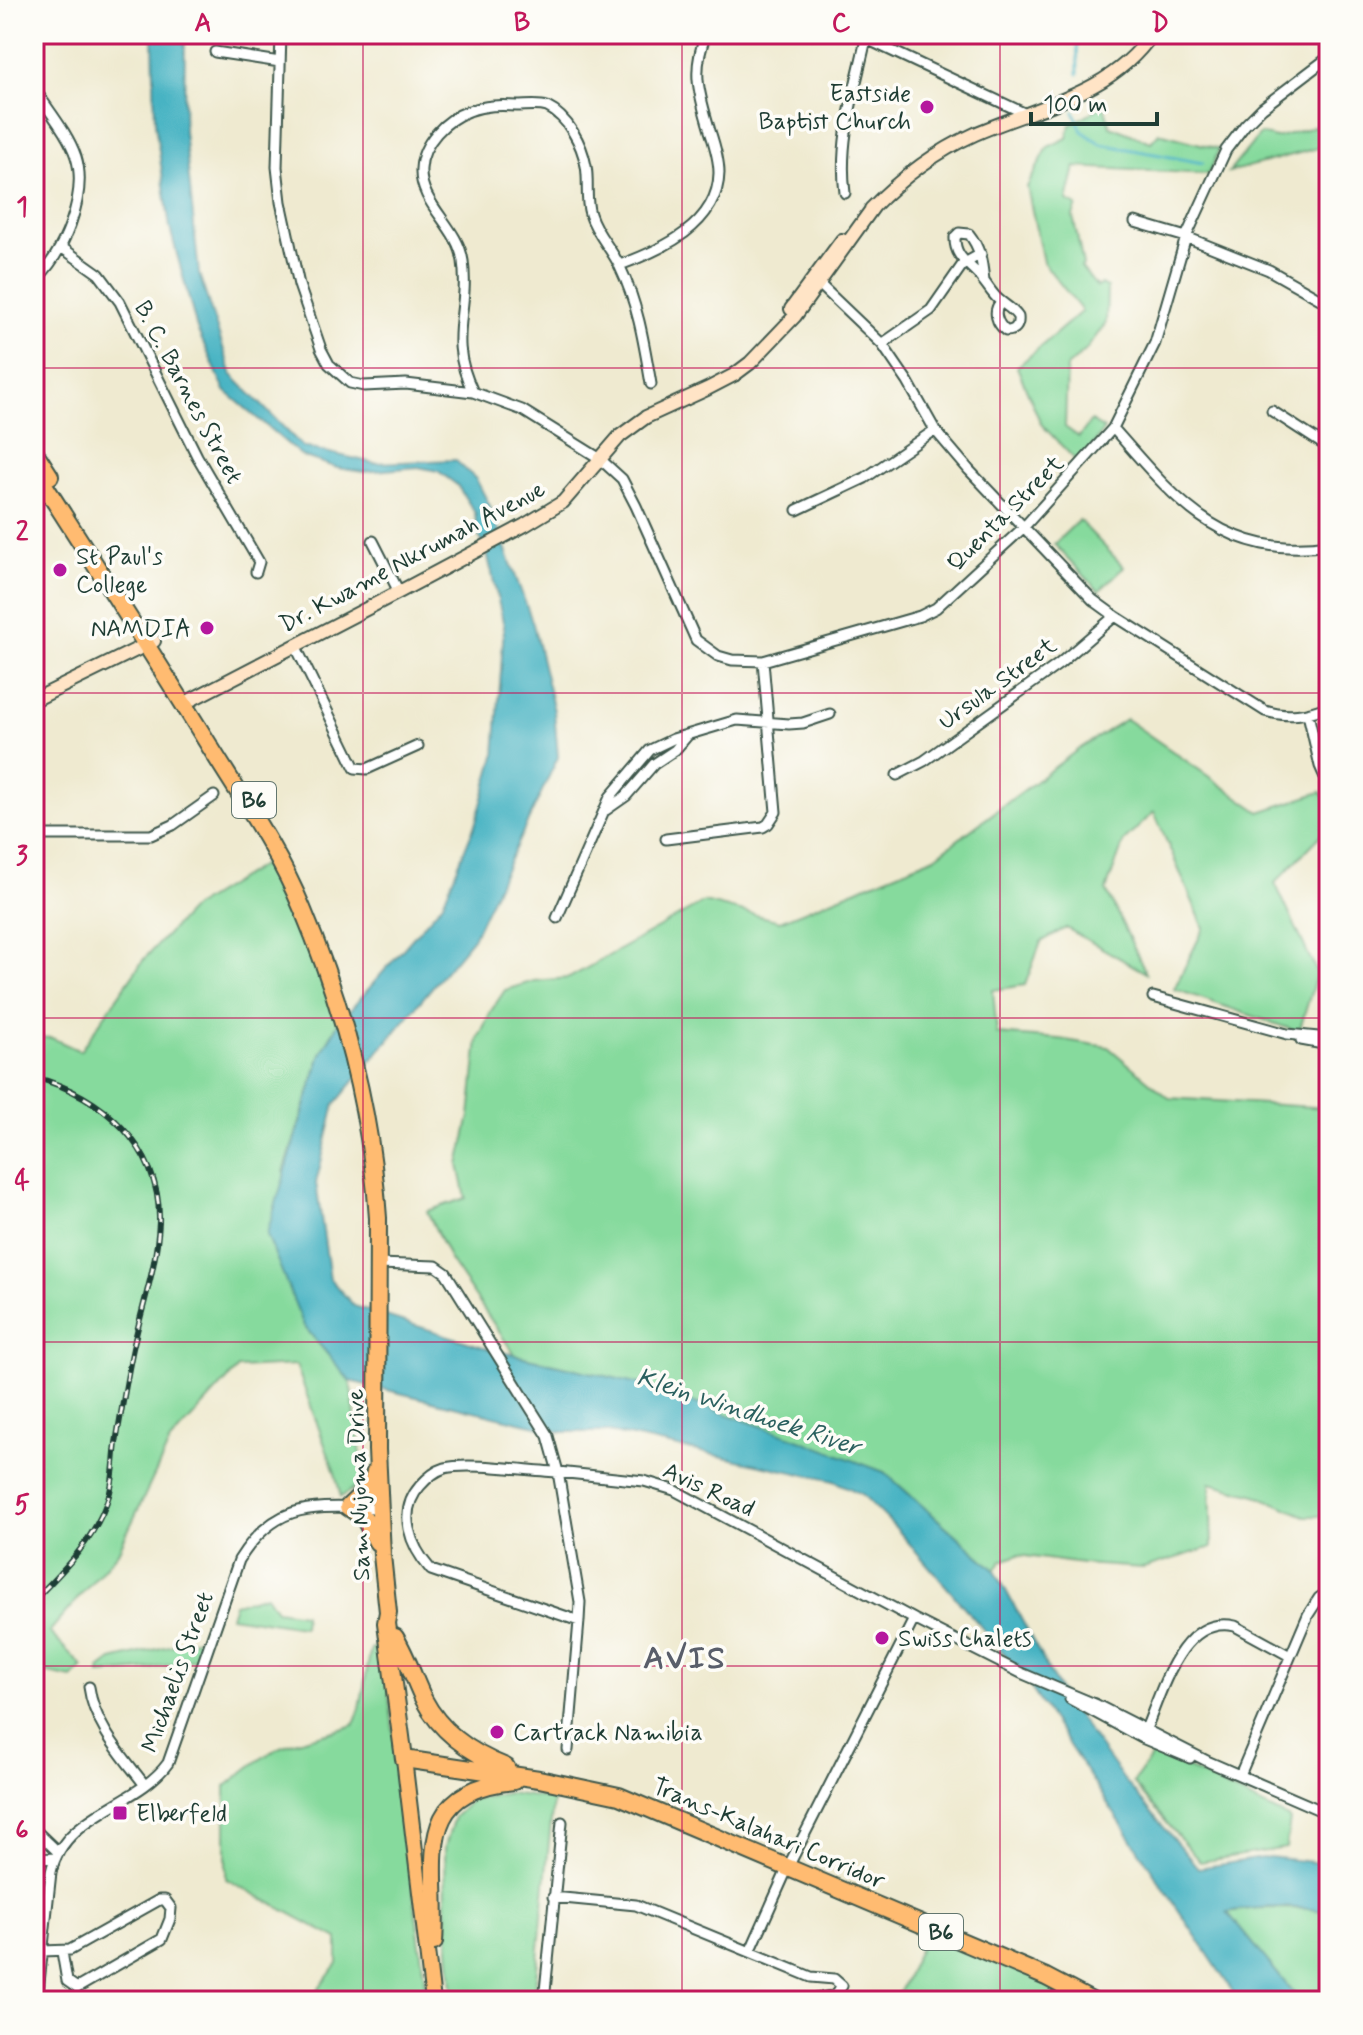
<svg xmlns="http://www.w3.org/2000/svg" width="1363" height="2035" viewBox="0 0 1363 2035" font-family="Mynerve,sans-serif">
<rect width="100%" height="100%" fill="#fdfcf7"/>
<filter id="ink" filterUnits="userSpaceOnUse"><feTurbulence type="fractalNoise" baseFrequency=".0125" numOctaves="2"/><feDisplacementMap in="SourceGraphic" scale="16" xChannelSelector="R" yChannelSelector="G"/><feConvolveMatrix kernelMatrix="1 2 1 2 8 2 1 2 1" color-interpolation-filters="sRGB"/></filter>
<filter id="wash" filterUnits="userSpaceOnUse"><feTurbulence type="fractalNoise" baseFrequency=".006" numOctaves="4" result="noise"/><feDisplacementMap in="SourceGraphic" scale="32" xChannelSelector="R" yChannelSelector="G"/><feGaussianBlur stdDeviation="1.8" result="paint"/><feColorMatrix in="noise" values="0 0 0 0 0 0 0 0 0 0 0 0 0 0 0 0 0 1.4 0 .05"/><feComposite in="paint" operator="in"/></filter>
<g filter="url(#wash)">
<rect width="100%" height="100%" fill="#efead0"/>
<path fill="#86da9d" stroke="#528c68" stroke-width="2" d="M1104 105 1110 126 1151 142 1159 133 1219 149 1209 174 1075 167 1067 201 1077 206 1073 216 1083 265 1081 267 1097 287 1101 284 1107 288 1106 323 1085 351 1067 367 1065 427 1079 437 1091 421 1104 429 1080 465 1041 424 1017 367 1082 311 1043 262 1027 187 1048 147 1067 138 1070 125Z
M1329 122V145L1229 172 1260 134 1276 138Z
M1079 520 1124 567 1099 591 1054 544Z
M1126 719 1260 812 1321 792 1329 803V827L1275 883 1317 973 1299 1032 1174 989 1204 928 1154 812 1124 841 1106 890 1146 973 1066 928 1041 942 1025 985 993 990 997 1034 1059 1039 1108 1047 1169 1098 1329 1108V1516H1305L1256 1495 1210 1483 1212 1547 1143 1568 1082 1564 1018 1555 1002 1561 995 1570 884 1472 640 1384 515 1355 450 1260 427 1211 466 1198 459 1165 470 1116 478 1039 491 1011 505 990 534 981 569 978 704 902 780 921 935 857 1076 751Z
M267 862 291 907 338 1024 321 1054 284 1172 304 1326 350 1381 364 1476 353 1489 341 1497 335 1473 296 1365 238 1368 170 1442 118 1552 49 1632 83 1667 72 1678 34 1670V1037L52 1038 80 1051 144 959 192 908Z
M266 1595 276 1610 304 1614 303 1627 230 1616 234 1604Z
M203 1638 197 1658 146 1670 100 1674V1669L112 1660Z
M371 1648 383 1649 427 2001H309L338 1963V1939L226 1879V1786C248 1768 270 1749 297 1741 316 1735 335 1732 354 1725L360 1708Z
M1155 1752 1290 1819 1286 1848 1200 1862 1133 1783Z
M508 1793 553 1799 534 2001H453L446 1908 445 1847 454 1817 472 1800Z
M1259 1908 1312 1909 1329 1912V2001H1300L1227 1912Z
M929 1927 1092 2001H896Z"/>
<path fill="#46b3c3" stroke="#32787c" stroke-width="2" d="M153 34H185L184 131 199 274 232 375 303 447 374 463 455 460 476 479 490 506 533 624 554 711 558 757 473 938 335 1104 316 1183 330 1279 354 1306 493 1350 640 1384 795 1438 884 1472 995 1570 1059 1690 1124 1780 1198 1868 1269 1857 1329 1864V1912C1296 1906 1260 1906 1227 1912L1300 2001H1239L1021 1673 896 1528 862 1494 834 1481 609 1432H561L350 1381 304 1326 267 1235 268 1230 321 1054 338 1024 443 903 476 822 495 756 504 626 486 548 477 533 475 513 457 485 438 471 418 467 363 472 337 468 302 456 225 391 197 329 170 228 155 123Z"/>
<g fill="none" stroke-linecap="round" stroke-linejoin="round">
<path stroke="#46b3c3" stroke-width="3" d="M1077 34 1078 74
M1074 112 1082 131 1101 144 1203 163"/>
</g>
</g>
<g filter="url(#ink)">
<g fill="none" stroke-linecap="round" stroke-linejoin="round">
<defs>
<path id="street" d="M281 34 277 167 281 202 299 285 321 349 329 364 350 383 364 386 406 384 473 392 522 410 599 458 622 479 636 506 696 640 718 656 732 660 763 661 920 616 936 608 1023 528 1113 428 1155 343 1186 237 1226 150 1245 125 1262 108 1329 57
M856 34 1026 114
M215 52 280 62
M34 88C48 110 68 133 76 157 88 195 63 257 34 281
M845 193C838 141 855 90 866 39
M1135 222 1186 237 1269 270 1329 304
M61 247 99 274 120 302 197 456 259 562 256 572
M620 265C661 250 718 225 719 173 719 161 714 143 710 131 699 93 691 72 706 34
M815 280 882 344 908 382 935 430 969 470 1093 600 1115 616 1265 711C1288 718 1307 715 1329 706
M984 281C982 263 981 249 969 234L959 233 955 237C954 259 971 264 982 279 988 286 992 294 999 300 1006 306 1013 309 1018 317 1019 326 1015 331 1006 331 997 324 992 311 1001 302
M882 344 931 310 963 264 981 254
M473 392C446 337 470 312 463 261 458 226 419 204 421 169 422 143 446 119 469 111 485 105 500 105 517 106 526 106 539 104 547 107 568 117 582 144 586 166 589 182 585 199 590 214 596 234 612 249 620 267 638 304 644 343 651 384
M1272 411 1329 448
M1113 428C1176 500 1222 560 1329 545
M797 510 865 478 935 430
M373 541 399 592
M295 645 355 768 367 769 418 746
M1308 714 1320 766 1329 786
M897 775 924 761 1059 664 1115 616
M606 810 626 796 654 764 675 750 687 736
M34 835H151L173 825 214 796
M666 839 763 827 768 824 776 812 763 661
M557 918 610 797 650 750 673 739 737 720 789 724 803 723 830 714
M1153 997 1287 1034 1329 1038
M1301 1040 1329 1045
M378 1264 436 1266 446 1273 548 1436 558 1472 644 1481 674 1490 914 1619 1021 1673 1097 1705 1209 1762 1329 1814
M89 1687C94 1725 122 1755 144 1784
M1070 1699 1142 1738 1190 1758
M1142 1738C1160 1700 1179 1613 1235 1626L1290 1656
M568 1750 579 1621 580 1602 558 1472C531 1471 468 1462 445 1468 435 1471 427 1478 420 1486 397 1512 410 1546 431 1570L579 1621
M1240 1775 1308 1615 1319 1598 1329 1591
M34 1829 57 1851
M34 1859 54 1858
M553 1897 636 1905 811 1977 834 1979 842 1986 835 1995 805 2001
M42 1951 70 1950 159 1900H165L171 1908 170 1919 162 1939 77 1988 67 1981 62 1952
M750 1952 788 1867 914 1619
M37 2001 51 1872C64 1813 137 1806 168 1763L239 1560C277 1499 315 1507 379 1508
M544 2001 562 1822"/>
<path id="secondary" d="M871 209C901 178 935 152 975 134 1039 106 1110 95 1152 34
M791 309 842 240
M34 700 154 641
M183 704 399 592 525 525 563 502 620 436 646 417 707 389 734 375 750 363 795 316 874 206"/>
<path id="primary" d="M404 1759 433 2001"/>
<path id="highway" d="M34 451 50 476
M34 469C94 563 154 656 212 750 244 802 279 852 302 908 344 1008 371 1110 378 1218L377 1450 382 1555 388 1612 386 1623 404 1759 539 1779 619 1796 1046 1977 1092 2001
M375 1472 371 1485 348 1507 364 1518 377 1542
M395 1637C407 1657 414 1679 424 1700 441 1733 473 1754 506 1767
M434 1942C440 1865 408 1791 514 1781"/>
</defs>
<use href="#street" stroke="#3e574b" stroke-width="13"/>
<use href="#secondary" stroke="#3e574b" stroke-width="16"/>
<use href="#primary" stroke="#3e574b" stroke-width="18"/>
<use href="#highway" stroke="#3e574b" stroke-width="20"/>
<use href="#street" stroke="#fff" stroke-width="9"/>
<use href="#secondary" stroke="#ffe4c6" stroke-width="12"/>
<use href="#primary" stroke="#ffbb71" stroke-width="14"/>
<use href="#highway" stroke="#ffbb71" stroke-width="16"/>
<defs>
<path id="rail" d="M34 1077C101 1095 161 1146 159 1222 157 1267 141 1309 132 1353 126 1383 121 1413 116 1443 114 1459 114 1476 110 1492 98 1536 65 1569 34 1600"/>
</defs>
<use href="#rail" stroke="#1f3d34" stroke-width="6"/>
<use href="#rail" stroke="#fdfcf7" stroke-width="3" stroke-dasharray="9" stroke-linecap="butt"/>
</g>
</g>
<path fill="none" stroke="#c2185b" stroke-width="2" stroke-opacity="0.55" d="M363 34V2001M682 34V2001M1000 34V2001M34 368H1329M34 693H1329M34 1018H1329M34 1342H1329M34 1666H1329"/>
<g fill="#b5179e" stroke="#fdfcf7" stroke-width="3">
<circle cx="927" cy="107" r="8"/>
<circle cx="60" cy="570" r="8"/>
<circle cx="207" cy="628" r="8"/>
<circle cx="882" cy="1638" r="8"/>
<circle cx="497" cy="1732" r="8"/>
<rect x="112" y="1805" width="16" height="16" rx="4"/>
</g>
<g text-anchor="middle" stroke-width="7" stroke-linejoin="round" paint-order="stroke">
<g fill="#fdfcf7" stroke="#62766e" stroke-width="2">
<rect x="232" y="782" width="44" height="36" rx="6"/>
<rect x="919" y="1914" width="44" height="36" rx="6"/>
</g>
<g font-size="22" font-weight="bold" fill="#1f3d34">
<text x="254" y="808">B6</text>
<text x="941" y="1940">B6</text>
</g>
<g font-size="24" fill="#1f3d34" stroke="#fdfcf7" text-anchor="start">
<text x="911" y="101" text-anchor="end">Eastside<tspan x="911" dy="28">Baptist Church</tspan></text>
<text x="76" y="564">St Paul's<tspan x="76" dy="28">College</tspan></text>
<text x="191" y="636" text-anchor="end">NAMDIA</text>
<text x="898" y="1646">Swiss Chalets</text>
<text x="513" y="1740">Cartrack Namibia</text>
<text x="136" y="1821">Elberfeld</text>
</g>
<g font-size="24" fill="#1f3d34" stroke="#fdfcf7">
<text transform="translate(189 392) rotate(62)" y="8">B. C. Barnes Street</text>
<text transform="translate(1005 513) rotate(-45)" y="8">Quenta Street</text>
<text transform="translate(412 556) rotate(-28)" y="8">Dr. Kwame Nkrumah Avenue</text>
<text transform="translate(997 683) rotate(-36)" y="8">Ursula Street</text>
<text transform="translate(358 1485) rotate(-92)" y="8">Sam Nujoma Drive</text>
<text transform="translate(709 1489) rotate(25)" y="8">Avis Road</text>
<text transform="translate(177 1672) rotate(-70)" y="8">Michaelis Street</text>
<text transform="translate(769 1833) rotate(23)" y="8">Trans-Kalahari Corridor</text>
</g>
<g font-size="26" font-style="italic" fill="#2b605f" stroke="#fdfcf7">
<text transform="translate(749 1411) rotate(18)" y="9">Klein Windhoek River</text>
</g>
<g font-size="32" font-weight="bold" letter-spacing="2" fill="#595e6a" stroke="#fdfcf7">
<text x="685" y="1668">AVIS</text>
</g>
</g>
<rect width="1363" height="2035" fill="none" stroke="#fdfcf7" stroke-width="88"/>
<path d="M1031 112v12h126v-12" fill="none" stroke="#1f3d34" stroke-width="4"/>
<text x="1043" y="112" font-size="24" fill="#1f3d34" stroke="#fdfcf7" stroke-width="6" paint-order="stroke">100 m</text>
<rect x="44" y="44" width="1275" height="1947" fill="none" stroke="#c2185b" stroke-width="3"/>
<g font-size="26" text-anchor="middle" font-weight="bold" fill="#c2185b">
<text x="203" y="31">A</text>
<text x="522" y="31">B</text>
<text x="841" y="31">C</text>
<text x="1160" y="31">D</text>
<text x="22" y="215">1</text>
<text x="22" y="540">2</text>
<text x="22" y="864">3</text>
<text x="22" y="1189">4</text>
<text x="22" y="1513">5</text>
<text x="22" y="1838">6</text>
</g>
</svg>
